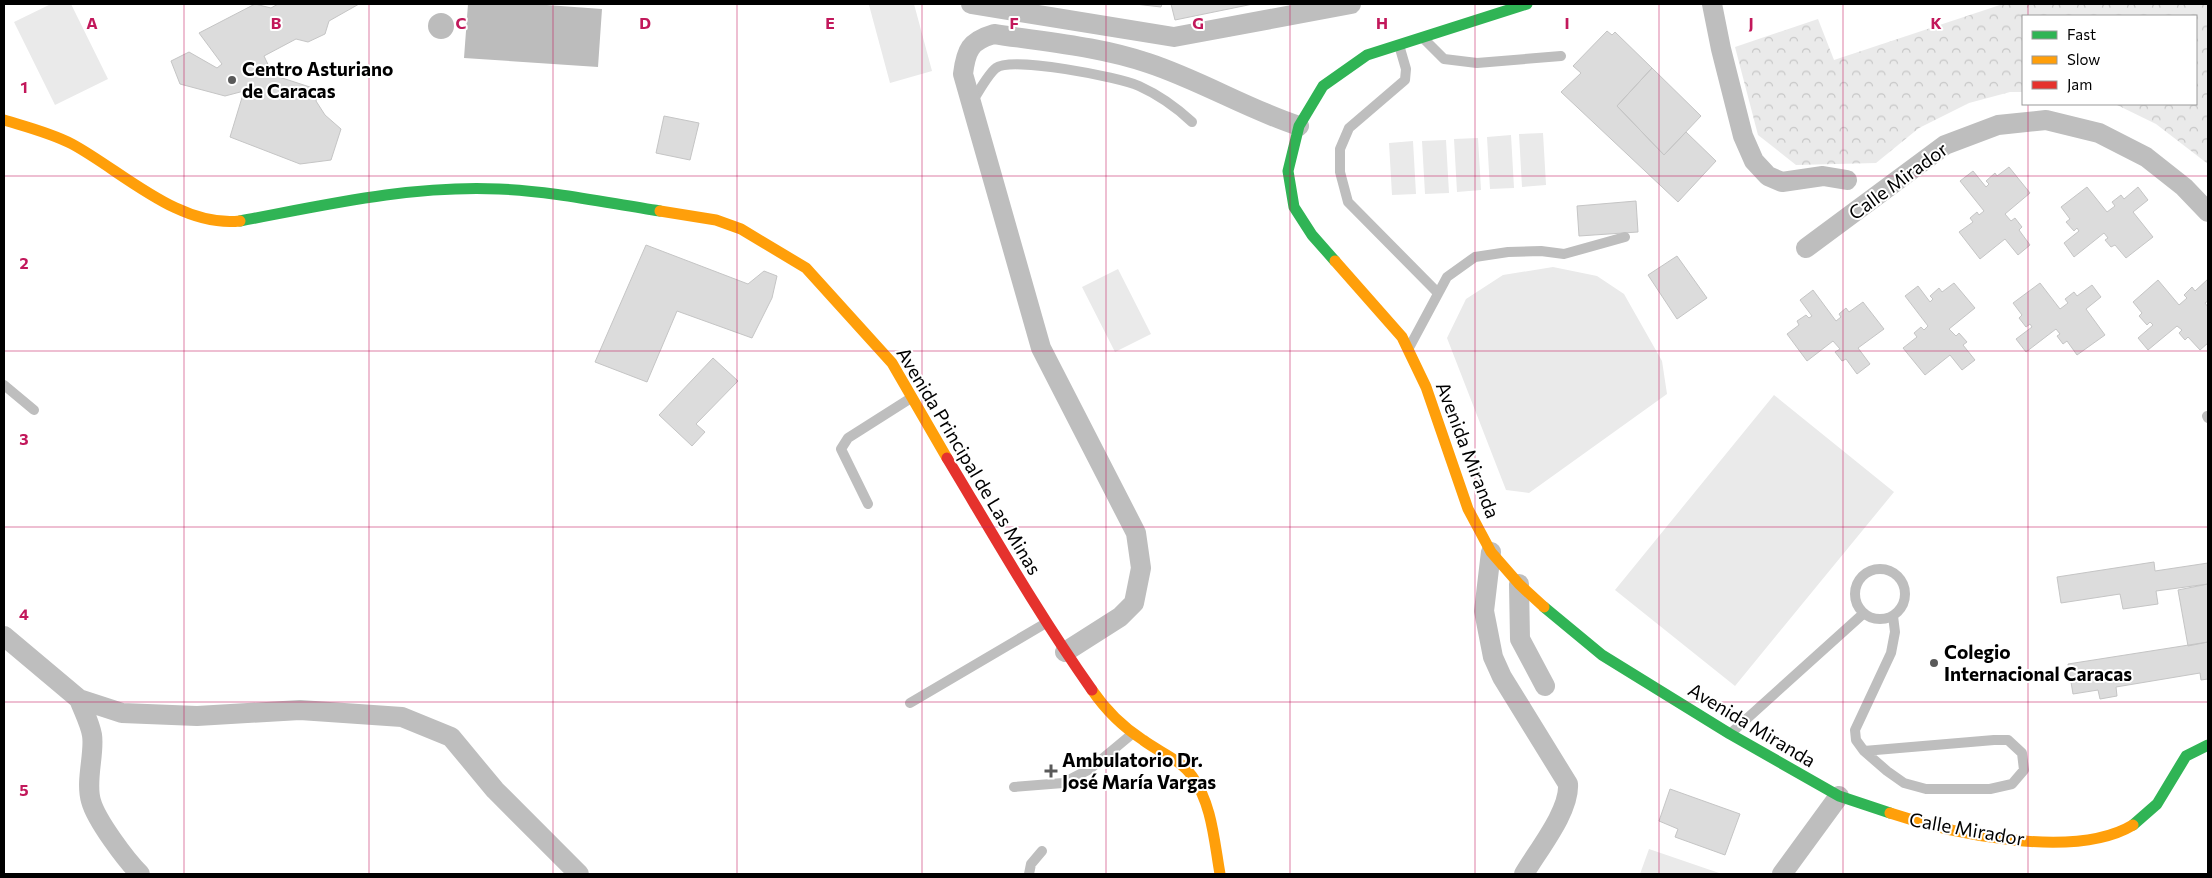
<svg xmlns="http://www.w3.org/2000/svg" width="2212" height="878" viewBox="0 0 2212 878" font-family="Commissioner,sans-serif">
<defs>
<pattern id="forest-crowns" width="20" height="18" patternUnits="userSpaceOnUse" patternTransform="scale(1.25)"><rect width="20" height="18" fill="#eaeaea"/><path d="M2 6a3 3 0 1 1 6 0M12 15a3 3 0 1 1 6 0" fill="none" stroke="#c7c7c7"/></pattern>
</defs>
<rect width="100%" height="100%" fill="#fff"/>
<path fill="#eaeaea" d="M51 4H71L108 79 55 105 14 22Z
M874 4H914L932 71 890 83 869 5Z
M1543 133 1546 185 1522 187 1519 134Z
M1511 135 1514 188 1490 189 1487 137Z
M1478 138 1481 190 1457 192 1454 139Z
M1446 140 1449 193 1425 194 1422 141Z
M1413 141 1416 194 1392 195 1389 143Z
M1553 267 1597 276 1624 294 1662 361 1667 394 1529 493 1506 490 1447 338 1466 299 1503 275Z
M1118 269 1151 334 1115 352 1082 287Z
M1774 395 1894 492 1735 686 1615 590Z
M1649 849 1722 874H1640Z"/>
<path fill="url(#forest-crowns)" d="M2003 4H2208V164L2156 124 2115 104H2196V16H2023V92H2010L1969 103 1919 128 1876 163 1796 165 1758 135 1735 47 1818 19 1834 60Z"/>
<path fill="#bcbcbc" d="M468 4H533L602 9 598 67 464 58Z
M428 26a13 13 0 1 1 26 0a13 13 0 1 1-26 0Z"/>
<path fill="#dcdcdc" stroke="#c5c5c5" d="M255 4 271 8 278 4H359L329 21 325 34 308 42 296 39 264 56 273 75 319 90 316 101 325 115 341 129 331 160 300 164 230 137 244 91 225 96 180 84 171 61 189 52 217 68 222 64 199 33Z
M1135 4H1162L1161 7Z
M1171 4H1253L1175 20Z
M1607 31 1612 35 1615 32 1652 68 1617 106 1664 155 1686 132 1716 161 1678 202 1561 92 1581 73 1573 66Z
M1652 68 1701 116 1664 155 1617 106Z
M664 116 699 123 690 160 656 153Z
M2009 167 2030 193 2005 214 2011 221 2015 218 2022 227 2019 230 2030 245 2018 255 2005 239 1980 259 1959 232 1973 222 1970 218 1977 212 1979 215 1984 211 1960 181 1973 171 1986 187 1989 184 1986 181 1995 173 1997 176Z
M2087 187 2107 212 2115 206 2112 202 2121 195 2124 199 2138 187 2148 200 2133 212 2153 237 2126 258 2115 245 2111 247 2105 240 2108 238 2104 233 2074 257 2064 243 2079 231 2077 228 2074 231 2066 222 2070 219 2061 207Z
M1636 201 1638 232 1579 236 1577 206Z
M646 245 748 284 764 271 777 276 772 298 752 338 677 311 647 382 595 362Z
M1677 256 1707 298 1677 319 1648 275Z
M2208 279V301L2205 303 2208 307V343L2200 350 2188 337 2185 340 2179 333 2182 330 2177 326 2148 350 2138 338 2153 325 2150 322 2147 325 2139 316 2142 313 2133 302 2158 280 2179 305 2187 298 2184 295 2192 287 2195 291Z
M1954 283 1975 308 1949 329 1956 336 1959 333 1967 342 1963 345 1975 360 1962 370 1950 355 1925 375 1903 348 1917 337 1914 333 1921 327 1924 330 1928 326 1905 296 1918 286 1930 302 1933 299 1930 296 1939 288 1942 292Z
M2040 283 2060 309 2068 303 2065 299 2074 292 2077 296 2092 285 2101 297 2086 309 2105 335 2077 355 2067 341 2063 344 2057 336 2060 334 2056 329 2026 352 2016 339 2032 327 2030 324 2026 327 2019 318 2022 315 2013 303Z
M1813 290 1836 321 1841 317 1839 314 1846 308 1849 312 1863 302 1884 329 1858 348 1870 364 1857 374 1846 359 1842 361 1835 352 1840 349 1833 341 1807 361 1787 334 1799 325 1797 321 1806 315 1809 318 1812 316 1800 300Z
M713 358 738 381 696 424 705 432 692 446 659 415Z
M2154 562 2155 571 2208 563V584L2156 591 2158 604 2123 609 2120 594 2061 603 2057 577Z
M2208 584V642L2188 646 2178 590Z
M2208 642V679L2201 680 2200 673 2116 687 2117 696 2100 699 2098 690 2073 694 2068 664Z
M1670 789 1740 814 1725 855 1675 837 1678 829 1659 821Z"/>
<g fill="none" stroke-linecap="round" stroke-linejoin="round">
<path stroke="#bebebe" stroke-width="10" d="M1424 39 1444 59 1477 63 1561 56
M1399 45 1406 69 1405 80 1349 128 1340 149V172L1348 202 1437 292
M972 102C978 93 988 74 996 68 1011 56 1119 77 1139 86 1159 95 1176 107 1192 122
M1410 346 1447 277 1475 257 1508 252 1541 251 1564 254 1625 237
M4 385 34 410
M2207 416 2208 418
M868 504 841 449 848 438 911 398
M1855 594a25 25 0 1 1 50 0a25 25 0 1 1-50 0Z
M910 703 1046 623
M1731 733 1864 613
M1864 751 1994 740H2008L2022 753 2024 770 2012 784 1990 789H1926L1904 783 1887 771 1864 751 1856 740 1855 730 1891 653 1895 632 1893 616
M1014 787 1063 783 1090 769 1132 734
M1029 874 1031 864 1042 851"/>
<path stroke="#bebebe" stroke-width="20" d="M971 4 1174 37 1351 4
M1712 4 1721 49 1743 136 1754 161 1768 176 1782 182 1823 176 1847 180
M1806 248 1945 145 1998 125 2046 120 2099 133 2146 157 2184 187 2208 212
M1491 552 1484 611 1493 657 1502 677 1568 784C1570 811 1538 850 1524 874
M1519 584 1520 639 1545 686
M4 636 79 699 122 713 197 716 300 710 402 717 451 737 495 790 579 874
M1065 652 1120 617 1134 603 1141 568 1136 533 1041 348 963 74C966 50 970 41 994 34 1045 42 1098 46 1148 63 1200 80 1247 109 1299 126
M79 699C83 710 90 723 92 735 95 753 85 781 91 801 96 820 126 860 140 874
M1782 874 1839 796"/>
<path stroke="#30b455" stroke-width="11" d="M240 221C325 205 411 185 499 189 552 191 607 203 660 211
M1335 261 1312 235 1294 207 1288 171 1299 126 1323 86 1367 55 1527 4
M1544 607 1602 655 1730 734 1839 796 1890 813
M2133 825 2157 804 2186 756 2208 745"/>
<path stroke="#ff9f0a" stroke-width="11" d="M4 120C27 127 51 133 72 144 122 171 179 228 240 221
M660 211 716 220 741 229 806 268 892 363 947 458
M1335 261 1402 337 1426 387 1468 509 1491 552 1519 584 1544 607
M1092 690C1105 709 1123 727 1143 740 1159 752 1181 760 1192 776 1212 804 1214 840 1220 874
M1890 813C1952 834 2075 860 2133 825"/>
<path stroke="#e5322d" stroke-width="11" d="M947 458C994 536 1039 615 1092 690"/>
</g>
<path fill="none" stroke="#c2185b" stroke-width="1" stroke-opacity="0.55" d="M184 4V874M369 4V874M553 4V874M737 4V874M922 4V874M1106 4V874M1290 4V874M1475 4V874M1659 4V874M1843 4V874M2028 4V16M2028 104V874M4 176H2208M4 351H2208M4 527H2208M4 702H2208"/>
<g fill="#595959" stroke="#fff" stroke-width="2">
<circle cx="232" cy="80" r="5"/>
<circle cx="1934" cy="663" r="5"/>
<path d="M1048.5 763.5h5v5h5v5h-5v5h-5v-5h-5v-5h5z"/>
</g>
<g text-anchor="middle" stroke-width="4" stroke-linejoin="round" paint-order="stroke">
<g font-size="19" font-weight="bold" fill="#000" stroke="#fff" text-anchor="start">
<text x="242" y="76">Centro Asturiano<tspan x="242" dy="22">de Caracas</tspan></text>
<text x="1944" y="659">Colegio<tspan x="1944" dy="22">Internacional Caracas</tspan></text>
<text x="1062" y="767">Ambulatorio Dr.<tspan x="1062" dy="22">José María Vargas</tspan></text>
</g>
<g font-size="19" fill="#000" stroke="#fff">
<text transform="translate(1898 181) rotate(-36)" y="7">Calle Mirador</text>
<text transform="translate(1468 450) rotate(69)" y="7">Avenida Miranda</text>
<text transform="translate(969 461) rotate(59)" y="7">Avenida Principal de Las Minas</text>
<text transform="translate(1752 725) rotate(31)" y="7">Avenida Miranda</text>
<text transform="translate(1967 829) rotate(10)" y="7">Calle Mirador</text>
</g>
</g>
<g font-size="16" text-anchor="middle" font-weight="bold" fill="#c2185b" stroke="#fff" stroke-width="4" stroke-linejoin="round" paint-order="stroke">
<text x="92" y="29">A</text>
<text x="276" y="29">B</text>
<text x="461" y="29">C</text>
<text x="645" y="29">D</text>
<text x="830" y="29">E</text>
<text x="1014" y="29">F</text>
<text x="1198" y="29">G</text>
<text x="1382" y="29">H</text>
<text x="1567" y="29">I</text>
<text x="1751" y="29">J</text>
<text x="1936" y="29">K</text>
<text x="24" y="93">1</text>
<text x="24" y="269">2</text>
<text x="24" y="445">3</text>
<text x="24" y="620">4</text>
<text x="24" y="796">5</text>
</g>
<rect width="2212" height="878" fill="none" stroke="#000000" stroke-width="10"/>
<rect x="2022" y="15" width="175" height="90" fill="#ffffff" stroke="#999999"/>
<rect x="2032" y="31" width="25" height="8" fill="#30b455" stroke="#999999"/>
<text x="2067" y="40" font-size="15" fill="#000000">Fast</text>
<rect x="2032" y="56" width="25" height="8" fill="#ff9f0a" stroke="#999999"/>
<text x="2067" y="65" font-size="15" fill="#000000">Slow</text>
<rect x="2032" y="81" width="25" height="8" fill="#e5322d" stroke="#999999"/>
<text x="2067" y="90" font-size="15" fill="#000000">Jam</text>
</svg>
